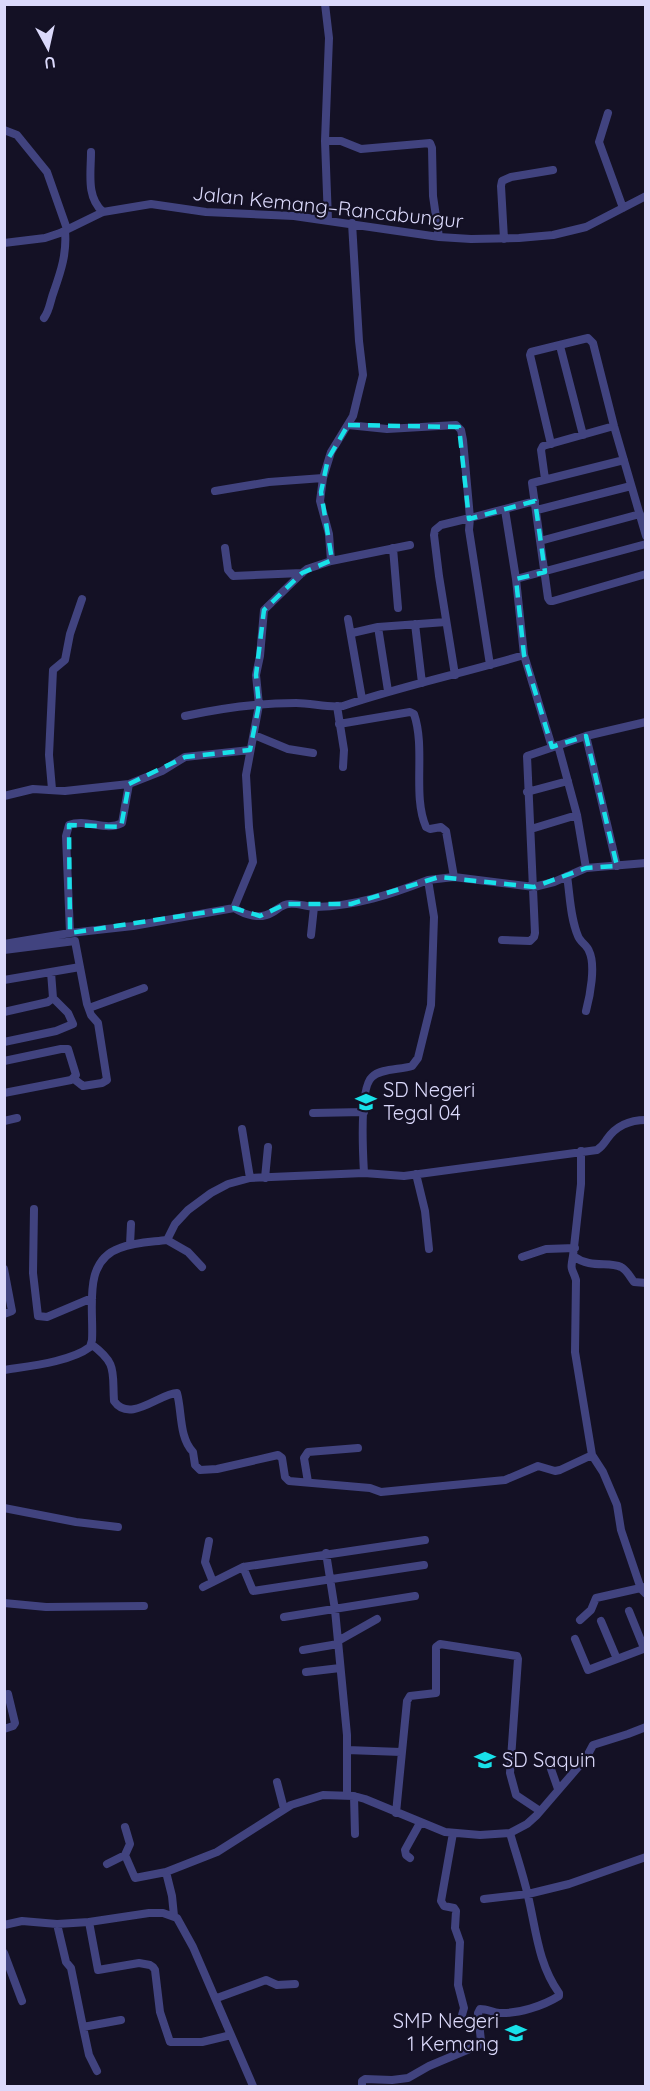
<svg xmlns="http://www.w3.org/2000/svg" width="650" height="2091" viewBox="0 0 650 2091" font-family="Quicksand,sans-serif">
<rect width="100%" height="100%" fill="#141125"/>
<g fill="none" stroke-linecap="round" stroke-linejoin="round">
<path stroke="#41437f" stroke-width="8" d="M325 4 329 38 325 141 328 220
M608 113 599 142 623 208
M4 130 17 135 47 172 67 229
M325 141H341L361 149 430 143 432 148 433 196 439 237
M91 152C91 173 86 197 103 212
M504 239 501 186 502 181 511 177 553 170
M4 243 45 238 60 233 103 212 151 204 206 212 294 216 439 237 471 239 519 238 553 235 586 227 646 196
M44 318C50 310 50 301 54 291 61 271 67 253 65 231
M560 346 583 435
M348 425 387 429 456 425 461 430 463 440 470 518 535 501
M551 444 530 355 531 352 588 338 593 343 614 426 646 536
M624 460 532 483 548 598 550 601H553L646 574
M545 479 541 450 543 446 614 426
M215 491 269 482 323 478
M505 510 516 579 524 655 552 747
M537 510 631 486
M540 541 640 514
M225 548 228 570 233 576 302 573
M393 548 398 608
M331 561 410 545
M516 579 646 544
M348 619 362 699
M415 624 422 683
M378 627 388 691
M352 633 378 627 446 622
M455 675 439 576 434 535 435 530 441 525 470 518 469 530 490 665
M337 706 344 750 343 767
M185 716C222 708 259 703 296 703 312 703 328 708 343 706 402 686 464 673 524 655
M339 724 410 712 414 714C426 749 412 795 426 827L430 829 441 827 446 831 454 877
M254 735 288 749 313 753
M586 736 617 866
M558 745 577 815 586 868
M52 789 49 755 53 670 65 660 70 634 82 599
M527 792 568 781
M4 796 33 789 65 791 129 784 162 771 185 757 250 750
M531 829 577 815
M567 876C570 895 570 917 578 936 580 942 587 945 589 951 596 965 590 996 586 1011
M428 880 454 877 534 887 554 882 586 868 646 863
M70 933 66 836 69 825C86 818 106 832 122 823L129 784
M311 935 314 907
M502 940 530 941 534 937 535 933 527 756 586 736 646 722
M4 944 70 933 133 926 234 908
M4 950 75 941 87 1004 91 1015 98 1023 107 1080 102 1083 83 1086 74 1079
M4 980 80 967
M89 1008 144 988
M4 1012 48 1002 53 998 51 972
M4 1042 56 1031 73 1024 68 1013 53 998
M4 1061 61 1049H68L76 1075 71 1080 4 1093
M313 1113 364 1112
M4 1121 17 1118
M242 1129 250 1178
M581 1151V1184L573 1256C591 1269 608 1261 621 1267 627 1270 630 1277 634 1282L646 1283
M364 1173 404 1176 597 1150C602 1147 603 1145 607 1139 616 1126 630 1120 646 1120
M416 1174 425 1211 429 1249
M265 1178 268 1147
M34 1209 33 1273 38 1316 47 1317 92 1298
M167 1240 188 1252 202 1267
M130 1245 131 1224
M573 1256C570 1272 572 1267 576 1280L575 1352 592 1455 603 1472 617 1505 621 1530 641 1589 646 1594
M522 1257 546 1249 575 1248
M4 1269 12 1311 4 1314
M91 1344C118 1364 112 1371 114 1401 130 1424 160 1393 177 1393 182 1411 179 1438 193 1452L195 1465 200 1470 217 1469 278 1455 282 1458 285 1477 289 1481 370 1488 381 1492 505 1480 538 1466 555 1471 560 1470 592 1455
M4 1370C29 1366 70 1362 90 1347L92 1340C94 1309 82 1261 120 1248 135 1242 152 1242 167 1240L175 1224 188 1210 211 1193 228 1184 250 1178 364 1173C363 1155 359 1088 372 1077 381 1068 401 1070 412 1066L418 1058 431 1005 434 917 428 880C392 894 356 906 316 907 307 907 298 903 289 904 283 904 278 909 273 912 260 920 245 915 234 908L253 862 249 827 246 775 259 705 256 675 260 656 264 610 302 573 307 569 331 561 329 534 320 501 323 478 331 452 353 416 363 375 359 341 352 223
M308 1482 304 1458 308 1452 358 1448
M4 1508 76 1522 118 1527
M209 1541 205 1562 213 1582
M326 1553 335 1610 347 1735V1795
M243 1567 253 1591 424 1565
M203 1587 243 1567 425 1540
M4 1603 46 1607 144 1606
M629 1611 644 1648
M284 1617 415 1596
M580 1620 591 1610 596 1598 645 1587
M601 1621 617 1659
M575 1639 588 1670 646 1648
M338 1641 377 1619
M303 1650 338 1644
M306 1672 340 1668
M4 1729 13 1726 15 1723 8 1694
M347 1750 401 1752
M551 1769 558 1789
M277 1782 284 1809
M354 1796 355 1834
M396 1813 407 1701 410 1696 436 1693V1647L440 1644 517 1656 518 1659 510 1773 516 1795 540 1811
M453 1833 441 1901 444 1906 454 1908 456 1911 455 1928 460 1942 458 1985 464 2008 460 2022
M125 1855 130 1844 125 1827
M410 1858 406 1855 405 1850 420 1823
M107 1864 125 1855 135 1878 166 1872
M484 1899 528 1894 569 1884 646 1857
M174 1916 172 1896 166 1872 217 1852 291 1805 323 1795 354 1796 365 1799 445 1832 480 1835 510 1833 527 1824 537 1815 586 1758 593 1745 628 1734 646 1727
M89 1922 98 1970 139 1963 150 1965 153 1967 155 1970 160 2012 170 2042H202L231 2035
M57 1924 66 1962 71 1968 83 2027 121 2020
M4 1925 22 1921 57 1924 89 1922 149 1913H163L177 1918 193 1947 253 2086
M4 1953 22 2001
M217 1998 266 1980 277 1985 295 1984
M83 2027 89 2055 97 2071
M362 2086V2081L365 2079 392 2080 408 2078 429 2066 479 2045 481 2041 478 2013 480 2009C487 2009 492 2012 499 2013 518 2014 543 2006 559 1996V1993C538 1964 536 1929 528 1896 523 1874 516 1854 510 1833"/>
</g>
<path fill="none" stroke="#18e1e9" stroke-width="4.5" stroke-dasharray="12 8" stroke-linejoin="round" d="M348 425 459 427 469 519 535 501 545 572 516 579 524 655 552 747 586 736 617 866 586 868 534 887 439 877 351 904H286L260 916 234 908 70 933 69 825 121 827 129 784 185 757 250 750 259 705 256 675 264 610 302 573 332 560 321 492 328 459Z"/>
<defs>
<symbol id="school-bare" viewBox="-9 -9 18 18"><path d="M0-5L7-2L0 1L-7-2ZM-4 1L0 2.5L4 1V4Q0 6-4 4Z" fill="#18e1e9" stroke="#141125" stroke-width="2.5" paint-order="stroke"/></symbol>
</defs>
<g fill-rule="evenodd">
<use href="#school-bare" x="351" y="1087" width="30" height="30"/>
<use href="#school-bare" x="470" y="1745" width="30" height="30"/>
<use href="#school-bare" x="501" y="2018" width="30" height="30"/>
</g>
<g text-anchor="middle" stroke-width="4.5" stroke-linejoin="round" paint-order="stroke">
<g font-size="20" fill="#dbd9fb" stroke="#141125">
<text transform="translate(328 207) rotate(6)" y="7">Jalan Kemang–Rancabungur</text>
</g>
<g font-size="20" fill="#dbd9fb" stroke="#141125" text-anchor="start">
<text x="383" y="1097">SD Negeri<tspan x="383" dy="23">Tegal 04</tspan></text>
<text x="502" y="1767">SD Saquin</text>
<text x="499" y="2028" text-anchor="end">SMP Negeri<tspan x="499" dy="23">1 Kemang</tspan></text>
</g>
</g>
<rect width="650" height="2091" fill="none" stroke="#dbd9fb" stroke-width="12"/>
<g transform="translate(48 48) rotate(172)" stroke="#141125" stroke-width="4.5" paint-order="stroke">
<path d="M0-4.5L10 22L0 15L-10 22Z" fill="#dbd9fb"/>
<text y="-9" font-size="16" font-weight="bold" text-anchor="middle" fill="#dbd9fb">U</text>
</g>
</svg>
